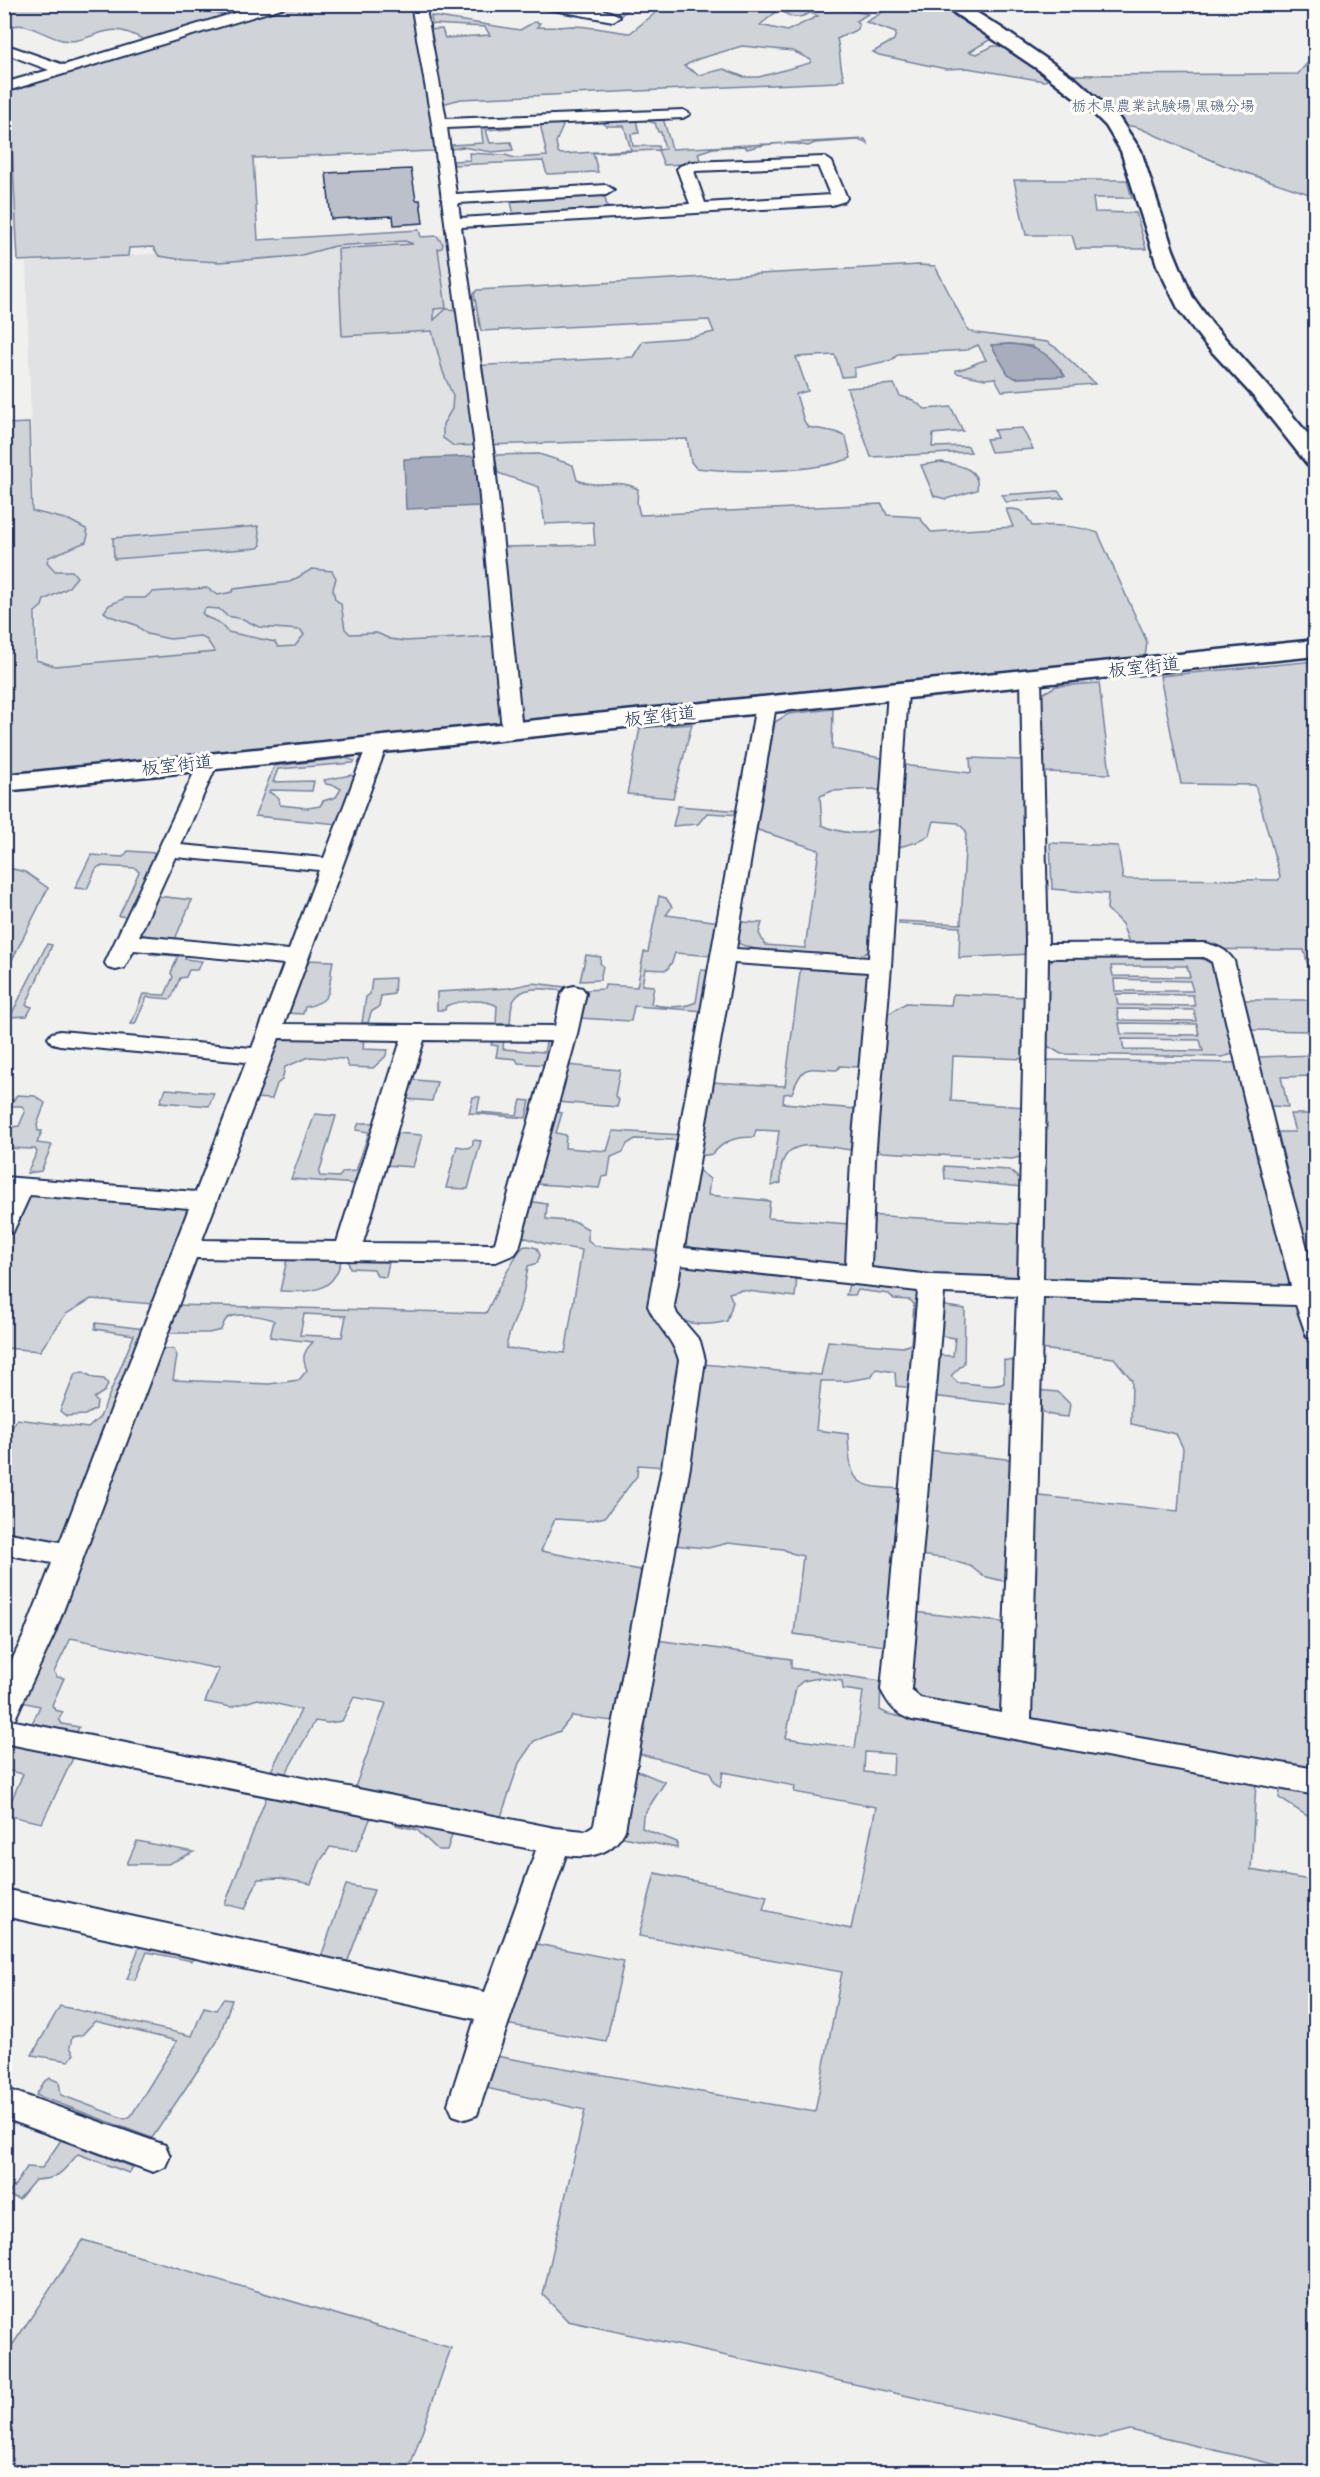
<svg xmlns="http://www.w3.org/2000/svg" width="1320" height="2477" viewBox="0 0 1320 2477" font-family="'Gochi Hand','Klee One',sans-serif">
<rect width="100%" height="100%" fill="#f0f0ee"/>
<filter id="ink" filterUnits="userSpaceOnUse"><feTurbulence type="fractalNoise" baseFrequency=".0167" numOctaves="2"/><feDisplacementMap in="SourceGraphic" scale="12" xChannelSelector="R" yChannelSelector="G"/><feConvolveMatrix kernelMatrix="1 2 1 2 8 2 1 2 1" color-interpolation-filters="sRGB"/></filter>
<g filter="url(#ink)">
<path fill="#e0e2e3" d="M446 235 480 456 493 639 39 674 26 262Z"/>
<path fill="#d0d3d8" stroke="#76819b" stroke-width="1.5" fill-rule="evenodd" d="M176 4C190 9 207 5 223 5L205 11 229 16 255 8 250 5H414L417 30 442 29 445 38 490 35 485 27 432 24 431 16 520 30 534 22 540 23 537 27C548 28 560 27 571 26 589 26 612 31 630 33L658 11 632 6 619 17 609 13 617 14 625 8 613 5H761L760 7 776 12 760 25 787 31 818 16 810 13C800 18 792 20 782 11 808 0 841 8 868 14L856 21 859 25 858 29 837 39C841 54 839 64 844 79L837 82 461 99 431 107 437 148 433 151 253 158 258 240 419 230 421 237 437 236 443 244 442 248 438 249 446 308 434 309V320L446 309 460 310 470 366 633 357 643 341 693 337 714 332 709 320 481 331 474 294 477 290 919 265 935 266 968 330 976 333 1047 342 1058 349 1095 384 1002 391 995 378 985 379 956 373V370C968 369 975 362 986 360L978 345 967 350 898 354 892 360 854 368V376L842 377 835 355 796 357 808 391 796 394 804 421 808 427 836 432 846 437 851 458C813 473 737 473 696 468L691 462 687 439 454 446 443 438V424L452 409 453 396 443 372 432 331 342 336 338 249 413 244 405 241 335 246 298 256 219 262 185 260 159 256 153 247 129 248 128 256 18 261 9 89 153 44C143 40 133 33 122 31 103 26 83 45 62 40 40 35 28 19 5 28V24L11 21 5 18 4 5ZM742 46 793 51 811 60 810 63 759 77H744L724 69 699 75 684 66 698 59ZM1010 344 1032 346 1064 376 1015 378 992 345Z
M894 5H938L991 39 969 52 977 54 993 46H1002L1052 79 1044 81 967 68 946 69 879 55 873 52 894 40 896 33 866 22Z
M1315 54V196L1223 165 1137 127 1121 125 1068 75 1298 74Z
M647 118H663L672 149 865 139 868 144 858 140 815 143 808 146C789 142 765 143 747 149L745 146 713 148 698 153 701 163 664 165 658 150 593 153 598 172 547 174 543 161 454 165 453 161 470 160 469 153 505 155 515 158 547 156 540 123H560L563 126 556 142 558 152 561 154 631 150 624 126H606L601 120 636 119 639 133 631 134 633 146H658L659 150 665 149 661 132H658L655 123 646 121Z
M530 124V126L486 130 490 143 511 142 513 150 492 152 462 147 452 149V145L483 143 481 126Z
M1014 180H1127L1132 198H1093L1095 212 1136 213 1146 249H1076L1072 235H1026Z
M597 193 605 198 608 210 514 215 510 198Z
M894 384 900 396 913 400 925 409 951 407 963 431 933 434 932 447 968 446 971 452 871 457 847 388Z
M29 423 32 511 69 520 86 529 88 535 86 542 49 557 47 562 55 571H72L77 577 68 588 44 600 42 606 35 612 36 660 55 666 215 652 207 640 200 636 170 639 147 634 136 625 110 616 104 612 109 605 125 598H145L152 592 207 588 218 595 232 592 234 589 290 582 312 569 332 571 336 578 333 589 335 599 341 604 345 629 350 634 377 633 390 639 405 641 511 635 503 547 595 545 593 522 545 524 539 487 498 473 495 455 539 454 573 465 577 480C601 490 616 477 638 489L637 503 640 515 882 504 887 515 919 517 931 532 1013 527 1006 509C1022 508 1025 512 1032 526 1056 525 1076 525 1098 533L1147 642 1145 657 1121 661 5 777V424ZM206 608 219 609 227 616 243 619 259 627 301 630 304 635 295 646 278 647 275 642 228 632 218 622 206 617 202 613Z
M1022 428 1033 449 991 452 986 439 997 438 994 430Z
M941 462C957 465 981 467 977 490L946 499 934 496 921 465Z
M1058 491 1064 498 1006 502 1002 495Z
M258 526 261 545 258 548 114 559 113 538Z
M1315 661V993L1304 950 1143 949 1130 945 1122 924 1107 909 1108 894 1052 889 1050 843 1118 846 1123 879 1279 880 1280 876 1255 785 1181 784 1160 676Z
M1099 683 1110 774 1044 772 1042 694 1056 686Z
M833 709 832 749 887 759 910 766 971 773 970 758 1023 760 1029 954 959 958 960 927 899 924V921L961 924 966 831 958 823 934 821 930 835 917 842 881 852 871 951C865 953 859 956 853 957 834 959 750 953 737 942L742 922 762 923 759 933 765 945 805 948 819 850 758 830 756 827 775 722 788 714ZM873 789 885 792 881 827C865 837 839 833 822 825L820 796 832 791Z
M692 724 673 798 627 794 640 728Z
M346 758 355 761 353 763 278 769 273 782 314 781 312 791 270 790 269 792 279 798 280 805 308 808 320 806 323 801 336 797 341 789 336 786 326 784 324 780 351 775 356 778 338 824 255 816 274 766Z
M678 806 742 811 741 815 707 813 698 824 673 826Z
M128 851 155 853 127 917 119 916 139 872 135 868 100 866 96 869 87 889 75 888 91 855 123 857Z
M5 867 25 872 48 888 5 974Z
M157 896 192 900 175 939 145 936 140 931Z
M659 896 666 898 672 907 666 915 720 922 714 956 675 953 672 962 667 970 645 969 642 985 654 986 651 1004C664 1008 684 1008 696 1002L701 970 712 971 706 1011 634 1006 631 1021 578 1018 585 990 604 989 605 985 637 987 644 952H648Z
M47 944 52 945 26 1005 32 1007 27 1016 10 1017 5 1029V1015L12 1013Z
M151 951 186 955 185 959 202 961 197 970H189L186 977 180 978 171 999 147 997 135 1024H131L143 994 165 995 173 977 171 973 178 956 150 954Z
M586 955 601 957 600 963 603 966 600 980 580 981Z
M1059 957H1199L1216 966 1236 1048 1233 1054 1222 1057 1061 1054 1046 1045V964ZM1111 966H1187L1190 977 1113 976ZM1114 979 1190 981 1193 991H1115ZM1116 994 1193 995 1195 1006 1118 1005ZM1117 1009 1194 1010 1196 1021 1119 1020ZM1119 1023 1197 1024 1199 1035 1121 1034ZM1122 1039 1200 1040 1203 1051 1124 1050Z
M305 960 333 961C327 986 337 1001 305 1007L303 1014 287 1013Z
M801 964 865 971 870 978 861 1064 857 1067 840 1066 837 1070C806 1069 804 1062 792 1093L784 1094 783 1103 857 1109 852 1150C831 1148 789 1135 782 1164 780 1170 781 1177 781 1183L771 1186 779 1131 756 1130 754 1137C736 1137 724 1140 713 1154L699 1156 710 1082 785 1086Z
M395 978 394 994 381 996 379 1007 371 1012 368 1023H362L366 997 370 994 372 979Z
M533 983 565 987 564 991C548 990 523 983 514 1000 510 1006 511 1017 510 1024H496L497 1006C485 999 459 1000 446 1006L445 1010H437V992L509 988Z
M953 994 1026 997 1024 1059 953 1056 951 1101 1023 1107 1024 1152 1020 1157 1012 1159 882 1152 872 1147 880 1019 906 1003 951 1005Z
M1241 1000H1315V1031L1250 1030Z
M283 1037 364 1038 363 1049 388 1050 385 1057 373 1068 349 1067 345 1059 309 1057 285 1067 282 1080 277 1084 272 1099 254 1098 273 1041Z
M494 1037 504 1038 503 1049 544 1052 547 1039 554 1045 548 1065 518 1063 516 1059 496 1057 498 1046 491 1045Z
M1315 1055V1076L1281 1077 1288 1107 1270 1106 1258 1057Z
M1041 1060 1242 1063 1292 1282 1283 1286H1252L1315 1309V1772L1036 1722 1028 1711 1031 1495 1178 1511 1183 1448 1176 1434 1131 1424 1132 1380 1114 1358 1041 1349Z
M566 1065 620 1070 615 1096 619 1100 617 1107 557 1102Z
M416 1080 437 1082 432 1101 405 1099 408 1082Z
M166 1089 214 1093 209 1106 160 1102Z
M17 1095 35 1096 45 1103 37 1125 38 1131H42L37 1143 52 1145 41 1171 27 1173 37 1152 35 1149 5 1148 11 1138 5 1137V1128L19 1126 25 1112 22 1106H5L6 1101H13Z
M473 1097H480L477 1112 517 1115 521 1100 530 1101 526 1118 469 1113Z
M551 1111 562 1113 556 1133 566 1135 565 1148 607 1151 613 1131 683 1135 681 1140 635 1139 627 1144 623 1152 611 1157 608 1176 602 1177 599 1188 537 1184Z
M315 1114 336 1116 319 1173 320 1176 339 1177 343 1172 356 1171 369 1132 356 1130 359 1123H374L356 1184 291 1179Z
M1290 1114H1310L1316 1135V1212L1312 1213 1315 1226V1288L1278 1132H1295Z
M394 1133 422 1135 413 1167 385 1165Z
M473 1140 481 1141 468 1189 446 1188 457 1146 468 1148 473 1145Z
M944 1166 1009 1170 1021 1180V1187L945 1179Z
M698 1170 710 1179 708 1195 770 1201 768 1218 849 1224V1263L840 1270 702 1251 688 1246 685 1242 691 1194Z
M33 1193 199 1203 154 1304 91 1299 66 1314 40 1351 5 1348 4 1243 25 1198Z
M528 1201 547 1204 546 1219 576 1222 588 1229V1240L595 1246 662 1251 680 1349 666 1467 638 1465 637 1476 605 1517 588 1521 555 1519 541 1551 640 1570 643 1577 613 1721 572 1716 560 1731 534 1741 519 1763 501 1817 355 1787 386 1703 354 1697 342 1721 328 1723 315 1721 286 1773 271 1771 301 1710 258 1699 231 1707 205 1702 219 1669 71 1638 54 1672 57 1677 64 1678 52 1705 55 1710 63 1712 59 1719 62 1724 79 1727 76 1734 31 1726 40 1706 22 1702 12 1722 8 1716 80 1552 5 1535V1441L17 1419 88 1428 100 1417 134 1335 95 1329 96 1323 145 1329 157 1349H174L177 1356 173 1380 269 1384 299 1380 307 1370C301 1357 304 1351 313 1342L270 1337 274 1321C267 1316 236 1312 228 1318 224 1320 223 1325 221 1330L209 1333H165L175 1305 486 1313C492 1301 515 1253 523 1247 528 1244 532 1247 537 1248L540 1255 537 1263 528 1266C525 1283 523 1302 516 1317 511 1329 508 1334 506 1348L565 1353 582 1250 545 1244 523 1237 521 1232ZM304 1314 346 1316 342 1337 300 1335Z
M866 1215 1027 1224 1023 1279 936 1278 874 1270 868 1266Z
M287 1259 341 1261C333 1294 309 1292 280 1291Z
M348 1261 389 1262 386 1277 377 1276 374 1269 350 1268Z
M684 1262 797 1277 795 1297 741 1290 729 1293 733 1302 727 1321C707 1326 689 1326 671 1315L676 1266Z
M850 1281 912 1290 919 1295 913 1388 896 1386 895 1372 876 1369 871 1377 847 1381H821L816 1430 848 1434C850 1487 855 1487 907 1489L928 1450 1015 1460 1011 1583 983 1576 970 1566 943 1558 919 1555 894 1572 885 1646 794 1634 803 1556 791 1553 783 1549 728 1543 708 1548 672 1545 703 1364 821 1375 828 1341 903 1347 911 1344 914 1304 910 1300 894 1299 889 1294 858 1290 855 1295H846Z
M939 1305 965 1309 964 1363 951 1376 958 1383C972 1382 993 1389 1004 1383V1360L1015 1361 1013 1405 931 1396 935 1355 953 1356 955 1338 935 1335Z
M83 1372 94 1378 104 1379 108 1384 105 1391 94 1398 97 1402 96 1409 85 1415 66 1416 60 1411 75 1374Z
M1036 1390 1058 1392 1070 1404 1068 1417C1045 1415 1037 1415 1036 1390Z
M914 1612 1009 1623 1007 1705 1001 1713 987 1717 921 1705 907 1689Z
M657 1640 791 1659V1668L881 1681 880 1710 888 1714 999 1738 1256 1783 1251 1870 1315 1881 1316 2409 1313 2430 1315 2431V2472H1290V2468L1130 2430 1099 2438 568 2321 543 2295 585 2110 486 2088 490 2055 815 2112 842 1972 639 1936 655 1873 767 1896 763 1910 851 1929 876 1807 794 1792 795 1786 723 1772 720 1787 714 1782 710 1772 640 1754ZM819 1678 842 1681 843 1689 863 1692 855 1748 786 1738 796 1687 803 1681ZM865 1752 894 1754 893 1775 864 1772Z
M9 1743 74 1756 42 1823 5 1815 23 1774 5 1770V1751Z
M633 1769 665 1782 643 1816 642 1828 677 1842V1848L618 1836Z
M1281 1785 1315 1791V1821L1279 1798Z
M268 1793 372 1815 356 1851 330 1847 321 1860 311 1884 280 1878 258 1879 245 1909 225 1904Z
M397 1820 453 1832 447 1850H438L417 1830 396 1825Z
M137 1841 194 1852 168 1864H127Z
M346 1885 374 1890 347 1963 321 1957Z
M532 1943 624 1961 606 2042 505 2024Z
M140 1945 194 1956 192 1961 147 1952 135 1980 127 1979Z
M223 1999 232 2000 217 2042 152 2138 36 2095 44 2082 50 2078 59 2082 61 2095 125 2119 131 2116 177 2041 95 2021 82 2035 72 2037 70 2047 74 2054 69 2061 32 2055 60 2006 192 2036 204 2007 216 2010Z
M61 2140 133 2167 129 2173 78 2154C62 2172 60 2179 35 2180L19 2199 8 2195 27 2167 42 2168Z
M83 2240 451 2348 408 2472H5V2356Z"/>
<path fill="#a7adbd" stroke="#6f7b97" stroke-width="1.5" d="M1010 344C1037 346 1050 353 1065 376L1015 378 1008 374 991 345Z
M478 456 481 506 406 509 404 459Z"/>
<path fill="#bbc0ca" stroke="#1b2f5e" stroke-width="1.5" d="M411 169 416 200H420L423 223 394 225 393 216 331 219 326 173Z"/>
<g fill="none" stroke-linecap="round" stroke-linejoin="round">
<defs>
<path id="minor" d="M264 4H287L285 7 4 92V83L49 70 4 53V44L64 65Z
M411 4H425L446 119 683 110 690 114 683 118 447 128 456 194 606 185 614 190 606 195 458 203 460 218 690 204 677 169 680 166 690 162 824 157 832 162 847 198 845 201 832 205 461 227 494 456 522 730 519 734 512 736 505 734 502 730 476 456 432 124ZM818 166 830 195 705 203 694 171Z
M535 4C553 4 609 6 620 17L613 21 542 8Z
M784 4H800L789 11 784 10 782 7Z
M1031 673 1038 675 1041 679 1048 944 1205 943C1219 947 1226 949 1234 961L1286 1173 1316 1280V1339L1307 1337 1296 1305 1043 1297 1031 1719 1316 1769V1795L912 1720C895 1714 889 1705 881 1690L918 1291 681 1265 674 1306 677 1314 700 1341 705 1360 690 1467 625 1830C613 1854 591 1859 566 1855L477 2115 465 2119 453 2115 448 2104 475 2019 4 1916V1889L485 1992 536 1850 4 1743V1677L24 1635 52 1563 4 1554V1532L60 1542 189 1208 30 1195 13 1232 4 1234V1177L196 1192 246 1062 60 1045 52 1043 48 1038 52 1033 60 1031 252 1048 284 964 134 950 124 968 116 970 108 968 105 963 201 758 208 756 215 758 218 762 181 845 324 858 367 745 370 741 377 739 384 741 387 745 284 1024 555 1026 562 993 566 988 574 986 582 988 586 993 577 1034 519 1248 515 1254 496 1262 196 1258 54 1635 19 1710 15 1719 10 1720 555 1828 585 1831 594 1825 662 1467 679 1360C673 1338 657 1327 648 1306L756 705 759 701H773L776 705 736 949 869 958 888 691 891 687H905L908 691 891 966 875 1159 871 1268 932 1275 1018 1278 1026 941 1021 679 1024 675ZM175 857 319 870 289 950 139 936ZM1204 957 1212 962 1262 1173 1291 1286 1043 1279 1048 958ZM734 963 868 972 851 1159 846 1265 684 1248ZM279 1038 401 1040 337 1242 202 1240ZM424 1040 551 1041 495 1243 492 1244 363 1243ZM944 1293 1017 1296 1001 1713 920 1698 911 1689Z
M4 2088 165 2145 170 2156 165 2167 153 2172 4 2118Z"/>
<path id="tertiary" d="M941 4H963L1000 27 1077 80 1119 118 1141 151 1173 250 1192 296 1212 324 1269 387 1316 444V467L1308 465 1253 396 1204 343 1179 310 1157 265 1121 151 1106 126 1087 107 1039 70Z"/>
<path id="secondary" d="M1316 640V656L4 791V775Z"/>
</defs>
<use href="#minor" stroke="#1b2f5e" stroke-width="4"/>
<use href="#tertiary" stroke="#1b2f5e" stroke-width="5"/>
<use href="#secondary" stroke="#1b2f5e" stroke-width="5"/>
<use href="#minor" fill="#fdfcf7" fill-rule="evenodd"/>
<use href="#tertiary" fill="#fdfcf7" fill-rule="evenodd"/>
<use href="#secondary" fill="#fdfcf7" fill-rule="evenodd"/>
</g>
</g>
<g text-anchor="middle" stroke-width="6" stroke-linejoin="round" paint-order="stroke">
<g font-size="15" fill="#48587c" stroke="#fdfcf7">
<text x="1163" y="111">栃木県農業試験場 黒磯分場</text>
</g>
<g font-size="18" fill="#1b2f5e" stroke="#fdfcf7">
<text transform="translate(1144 667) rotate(-6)" y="6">板室街道</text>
<text transform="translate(660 716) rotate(-6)" y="6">板室街道</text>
<text transform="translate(177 765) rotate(-6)" y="6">板室街道</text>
</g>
</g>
<rect width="1320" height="2477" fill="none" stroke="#fdfcf7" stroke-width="24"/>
<rect x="12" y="12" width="1296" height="2453" fill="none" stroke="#1b2f5e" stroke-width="2" filter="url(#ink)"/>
</svg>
